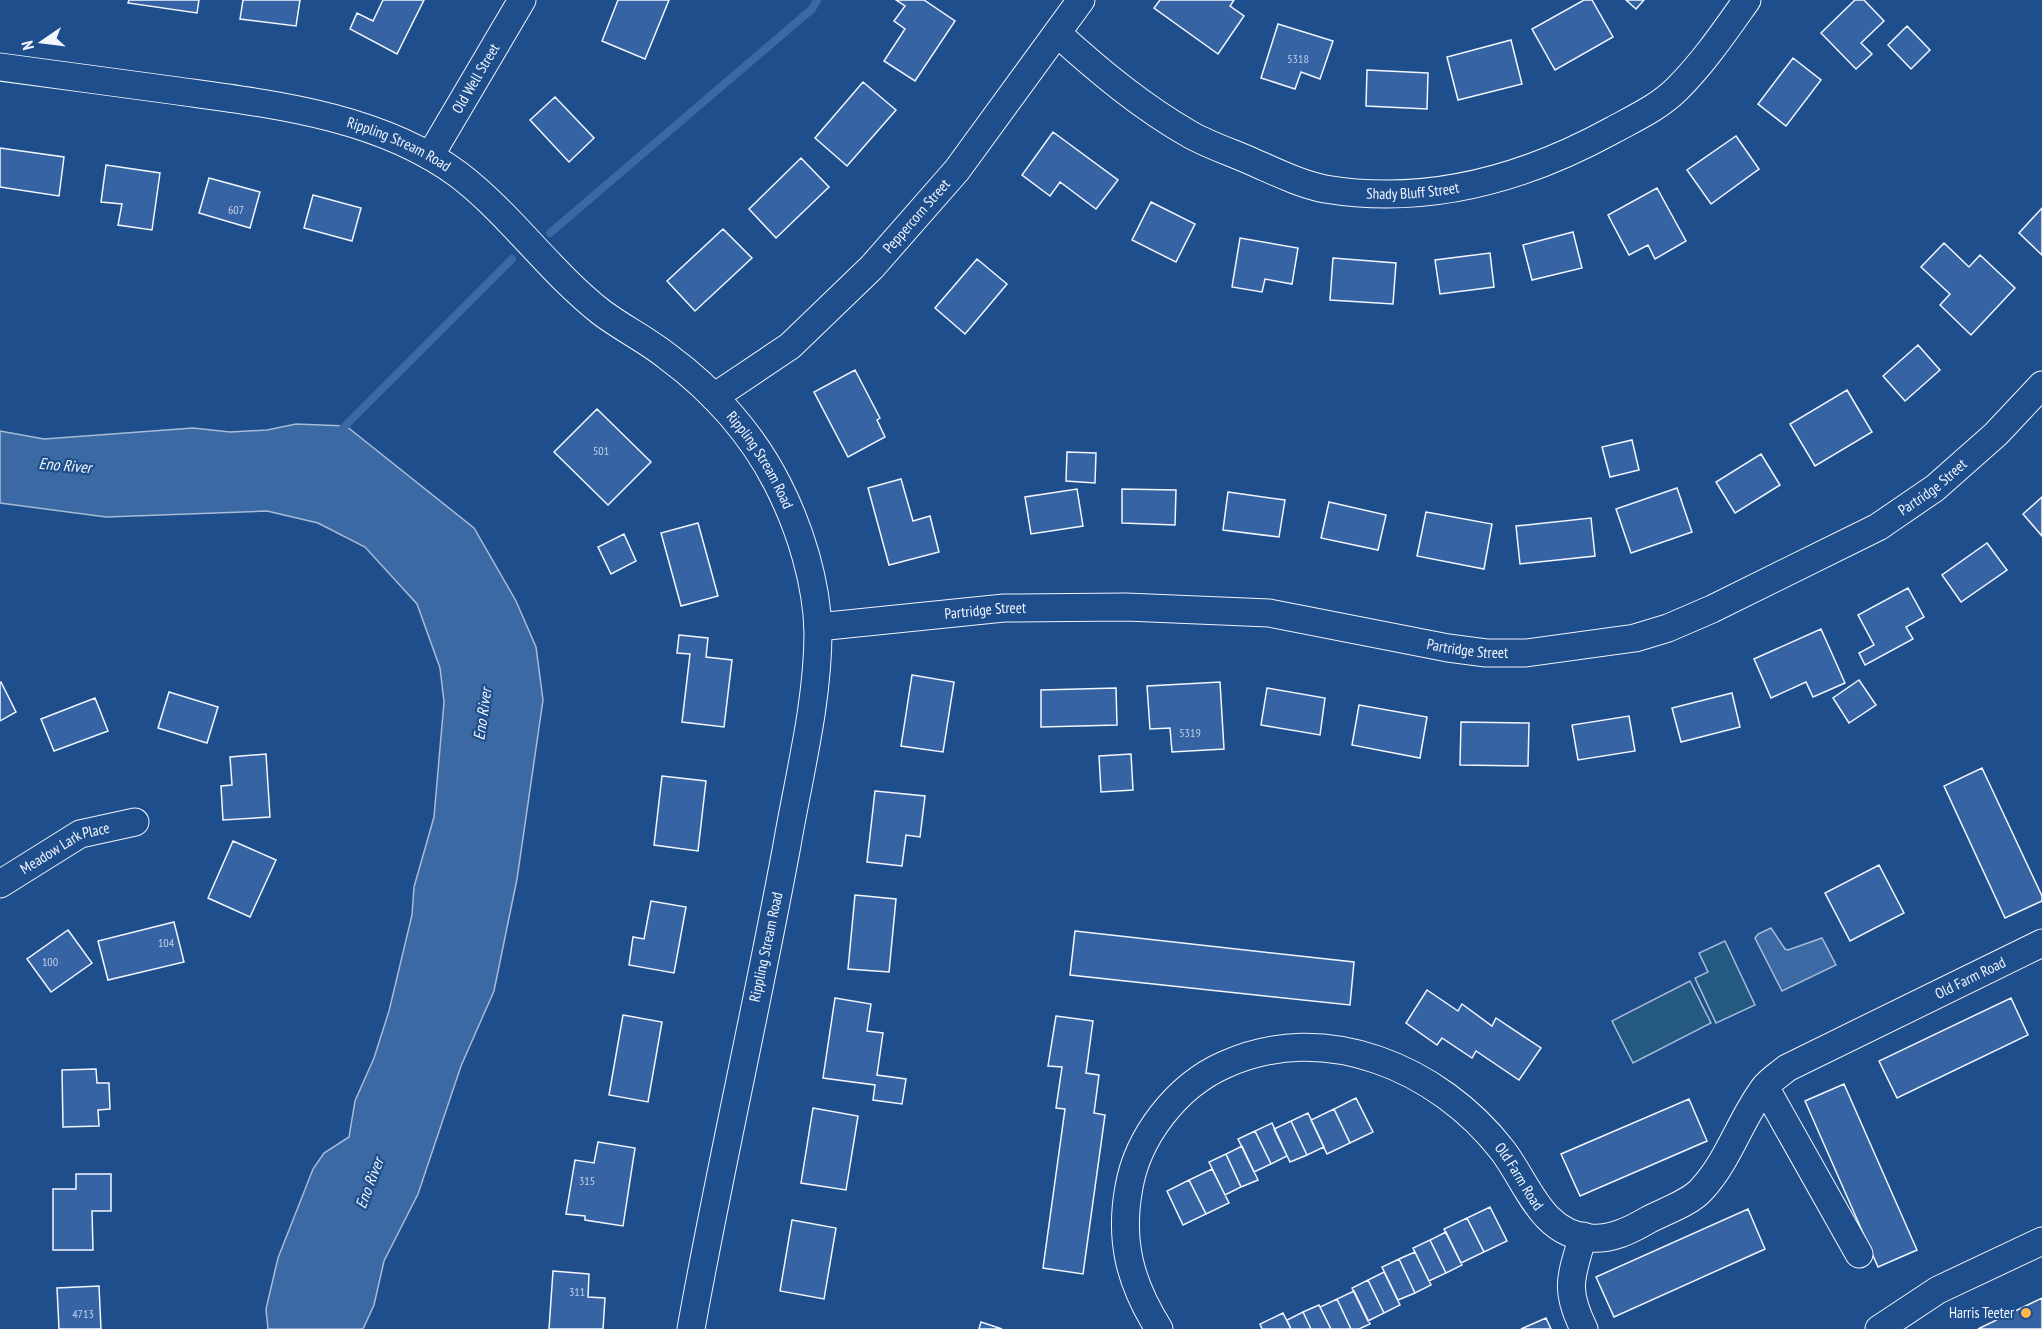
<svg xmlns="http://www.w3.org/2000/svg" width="2042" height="1329" viewBox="0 0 2042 1329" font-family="'PT Sans Narrow',sans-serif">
<rect width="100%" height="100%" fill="#1f4e8c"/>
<path fill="#245a82" stroke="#a8bbd7" stroke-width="1.5" d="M1725 941 1755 1005 1716 1023 1695 978 1708 972 1699 953Z
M1690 981 1711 1023 1633 1063 1612 1021Z"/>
<path fill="#3b69a3" stroke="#a8bbd7" stroke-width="1.5" d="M296 424 346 426 474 528 516 601 536 647 543 700 517 879 494 991 461 1066 418 1194 384 1261 374 1305 363 1329H268L266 1309 278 1258 313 1169 324 1153 349 1137 355 1101 374 1058 389 1011 412 915 414 887 434 817 444 702 440 668 417 604 365 547 318 523 267 511 106 517 0 503V431L44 439 193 428 230 432 267 430Z
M1771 928 1785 949 1788 950 1822 938 1836 965 1782 991 1755 938 1758 934Z"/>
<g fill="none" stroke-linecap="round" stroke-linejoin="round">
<path stroke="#3b69a3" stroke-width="8" d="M550 233 812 9 817 0
M339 432 512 259"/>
</g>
<path fill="#3563a3" stroke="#f2f6ff" stroke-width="1.5" d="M129 0H199L197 13 128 3Z
M243 0H300L296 26 240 19Z
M383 0H424L397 54 350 29 357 13 373 21Z
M618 0H669L645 59 602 41Z
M896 0H924L955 21 915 81 884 61 905 29 894 21 905 6Z
M1160 0H1234L1230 6 1244 16 1218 54 1154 8Z
M1584 0H1592L1613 37 1555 70 1532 29Z
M1626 0H1644L1636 9Z
M1855 0H1864L1884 21 1861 43 1872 54 1856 69 1821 33Z
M1278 24 1333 41 1320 79 1301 72 1295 89 1261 78Z
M1907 26 1930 50 1911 69 1888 45Z
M1511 40 1522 84 1458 100 1447 57Z
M1793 58 1821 80 1786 126 1758 104Z
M1367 70 1428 73 1427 109 1366 106Z
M863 82 896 110 847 166 815 138Z
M555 97 594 138 569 162 530 120Z
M1053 132 1118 180 1096 209 1060 182 1050 196 1022 175Z
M1736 136 1759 169 1711 204 1687 170Z
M0 148 64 157 59 196 0 187Z
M801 158 829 187 776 238 749 209Z
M106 165 160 173 152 230 118 225 122 204 101 202Z
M209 178 260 192 250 228 199 213Z
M1657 188 1686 241 1655 259 1648 245 1629 255 1608 215Z
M313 195 361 208 352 241 304 228Z
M1151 202 1195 224 1176 262 1132 240Z
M2042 208V255L2019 233Z
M723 229 752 258 695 311 667 281Z
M1573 232 1582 268 1532 280 1523 245Z
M1240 238 1298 248 1292 284 1265 279 1262 292 1232 287Z
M1944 243 1969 267 1980 255 2015 288 1971 335 1940 305 1950 294 1921 267Z
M1490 253 1494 287 1440 294 1435 260Z
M1333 258 1396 263 1393 304 1330 300Z
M977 259 1007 284 965 334 935 308Z
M1918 345 1940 370 1905 401 1883 376Z
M855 370 880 418 877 420 885 437 848 457 814 392Z
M1847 390 1872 432 1815 466 1790 424Z
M597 409 651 462 608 505 554 452Z
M1632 440 1639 470 1610 477 1602 447Z
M1067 452 1096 453 1095 483 1066 481Z
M1761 454 1780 485 1735 513 1716 482Z
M901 479 913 521 930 516 939 552 889 565 868 488Z
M1677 488 1692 532 1631 553 1616 509Z
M1077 489 1083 526 1031 534 1025 497Z
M1122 489 1176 490 1175 525 1122 523Z
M1228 492 1285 500 1279 537 1223 530Z
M2042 497V536L2023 514Z
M1329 502 1386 515 1378 550 1321 538Z
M1426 512 1492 524 1484 569 1417 556Z
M1591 518 1595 556 1520 564 1516 526Z
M698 523 718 596 681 606 661 533Z
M624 534 636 561 611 574 598 547Z
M1987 543 2007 570 1961 602 1942 575Z
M1908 588 1924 617 1906 627 1913 639 1865 665 1859 653 1874 645 1858 615Z
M1821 629 1845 683 1813 697 1806 682 1771 698 1754 659Z
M679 635 708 638 706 657 732 660 724 727 682 722 690 654 677 653Z
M912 675 954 682 943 752 901 746Z
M1859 680 1876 705 1849 723 1833 698Z
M1 682 16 712 0 721V683Z
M1220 682 1224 749 1172 752 1170 728 1150 729 1147 686Z
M1116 688 1117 725 1041 727V690Z
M1267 688 1325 698 1320 735 1261 725Z
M169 692 218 707 207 743 158 728Z
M1732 693 1740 727 1681 742 1672 708Z
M95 698 108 731 54 751 41 719Z
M1359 705 1427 717 1420 758 1352 745Z
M1629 716 1635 751 1578 760 1572 725Z
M1461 722 1529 723 1528 766 1460 765Z
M266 754 270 817 223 820 221 786 232 785 230 757Z
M1131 754 1133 790 1101 792 1099 756Z
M1982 768 2042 896V901L2005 918 1944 786Z
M662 776 706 781 698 851 654 845Z
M875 791 925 796 920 837 906 835 902 866 867 862Z
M233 841 276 860 250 917 208 898Z
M1879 865 1904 913 1850 941 1825 893Z
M855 895 896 899 889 972 848 969Z
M651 901 686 907 674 973 629 965 633 937 644 939Z
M174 922 184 962 108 980 98 941Z
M68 930 92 963 51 992 27 959Z
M1075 931 1354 962 1350 1005 1070 975Z
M1427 990 1458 1011 1462 1004 1492 1026 1496 1018 1541 1048 1519 1080 1476 1051 1472 1058 1442 1038 1437 1045 1406 1023Z
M835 998 871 1004 867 1031 883 1033 877 1075 906 1079 902 1104 873 1100 875 1085 823 1078Z
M2011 998 2028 1035 1897 1098 1879 1061Z
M623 1015 662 1022 648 1102 609 1095Z
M1056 1016 1093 1021 1086 1073 1099 1075 1094 1113 1105 1115 1083 1274 1043 1268 1065 1109 1056 1108 1062 1067 1048 1066Z
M96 1069 97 1083H109L110 1109 98 1110 99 1126 63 1127 62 1070Z
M1844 1084 1917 1250 1878 1267 1805 1101Z
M1356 1098 1373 1132 1350 1143 1334 1109Z
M1689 1099 1707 1141 1580 1196 1561 1154Z
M813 1108 858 1116 846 1190 801 1183Z
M1334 1109 1350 1143 1327 1154 1311 1120Z
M1308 1113 1324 1147 1307 1155 1291 1121Z
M1291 1121 1307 1155 1290 1162 1274 1129Z
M1272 1123 1287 1156 1271 1164 1255 1131Z
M1255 1131 1271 1164 1254 1172 1238 1139Z
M598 1142 635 1148 623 1226 585 1220V1216L566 1214 575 1160 594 1163Z
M1242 1146 1258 1180 1241 1187 1226 1154Z
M1226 1154 1241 1187 1225 1195 1209 1162Z
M1212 1169 1229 1203 1206 1214 1189 1180Z
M76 1174H111V1211H92L93 1250H53V1189H76Z
M1189 1180 1206 1214 1183 1225 1167 1191Z
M1490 1207 1507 1241 1484 1252 1467 1218Z
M1748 1209 1765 1249 1614 1317 1596 1277Z
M1467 1218 1484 1252 1461 1263 1444 1229Z
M792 1220 836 1228 824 1299 780 1291Z
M1446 1232 1462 1265 1446 1273 1430 1240Z
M1430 1240 1446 1273 1429 1281 1413 1248Z
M1415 1252 1431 1285 1415 1293 1399 1259Z
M1399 1259 1415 1293 1398 1300 1382 1267Z
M553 1271 589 1274 588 1297 605 1298 603 1329H549Z
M1384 1272 1400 1305 1384 1313 1368 1280Z
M1368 1280 1384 1313 1368 1321 1352 1288Z
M99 1286 101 1329H59L57 1288Z
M1354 1291 1370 1324 1359 1329H1351L1337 1299Z
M2042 1298V1329H1978Z
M1337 1299 1351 1329H1331L1320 1307Z
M1319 1305 1331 1329H1311L1303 1312Z
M1303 1312 1311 1329H1291L1287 1320Z
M1283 1313 1291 1329H1262L1260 1324Z
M1546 1318 1551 1329H1521Z
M981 1322 1002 1329H979Z"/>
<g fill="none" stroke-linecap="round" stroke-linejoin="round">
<defs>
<g id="minor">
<path id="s1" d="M1058 34C1100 72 1142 107 1191 135 1211 146 1233 153 1253 162 1276 172 1300 184 1325 189 1427 206 1524 179 1613 130 1635 118 1659 107 1677 89 1704 62 1725 31 1747 0"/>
<path id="s2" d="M0 67C59 75 119 83 178 91 272 104 380 116 459 175 511 215 549 271 601 312 622 328 647 340 668 357 713 390 753 435 778 485 800 528 817 583 818 632 818 703 799 775 787 845 757 1007 720 1167 691 1329"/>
<path id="s3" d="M430 156 522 0"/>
<path id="s4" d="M714 397 790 346 872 267 957 170 1081 0"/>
<path id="s5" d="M818 627 1004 608 1126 607 1269 613 1448 648 1486 653H1526L1635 638 1668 628 1712 609 1878 527 1935 488 1996 434 2042 385"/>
<path id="s6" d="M0 884 80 834 135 822"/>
<path d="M1765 1087 1859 1254"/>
<path d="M1583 1236C1571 1277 1564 1289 1584 1329"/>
<path id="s7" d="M1159 1329C1130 1283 1119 1241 1129 1187 1138 1136 1177 1086 1224 1065 1324 1019 1439 1068 1503 1151 1529 1186 1541 1233 1590 1238 1611 1240 1631 1230 1648 1220 1665 1211 1690 1203 1702 1189 1729 1160 1740 1120 1764 1088 1770 1080 1780 1074 1787 1068L2042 943"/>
<path d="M1879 1329 1938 1290 2042 1241"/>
</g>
</defs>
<use href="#minor" stroke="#f2f6ff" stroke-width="29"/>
<use href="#minor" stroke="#1f4e8c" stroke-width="27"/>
</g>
<circle fill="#ffb74d" stroke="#1f4e8c" stroke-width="2" cx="2026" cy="1313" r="6"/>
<g text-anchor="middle" stroke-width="4.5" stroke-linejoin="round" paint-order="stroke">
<g font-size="12" fill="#c3d1e8">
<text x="1298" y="63">5318</text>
<text x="236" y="214">607</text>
<text x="601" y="455">501</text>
<text x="1190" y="737">5319</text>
<text x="166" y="947">104</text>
<text x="50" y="966">100</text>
<text x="587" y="1185">315</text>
<text x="577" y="1296">311</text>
<text x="83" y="1318">4713</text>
</g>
<g font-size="15" fill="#f2f6ff" stroke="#1f4e8c">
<text dy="5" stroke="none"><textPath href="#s3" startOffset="90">Old Well Street</textPath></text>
<text dy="5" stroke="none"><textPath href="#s2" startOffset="408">Rippling Stream Road</textPath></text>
<text dy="5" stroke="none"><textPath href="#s1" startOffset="400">Shady Bluff Street</textPath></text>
<text dy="5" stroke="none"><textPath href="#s4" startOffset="273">Peppercorn Street</textPath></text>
<text dy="5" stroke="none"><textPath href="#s2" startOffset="894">Rippling Stream Road</textPath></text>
<text dy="5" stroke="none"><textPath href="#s5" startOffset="1158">Partridge Street</textPath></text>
<text dy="5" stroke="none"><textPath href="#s5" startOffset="168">Partridge Street</textPath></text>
<text dy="5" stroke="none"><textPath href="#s5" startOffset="654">Partridge Street</textPath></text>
<text dy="5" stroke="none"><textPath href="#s6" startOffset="75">Meadow Lark Place</textPath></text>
<text transform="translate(766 947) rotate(-78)" y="5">Rippling Stream Road</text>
<text dy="5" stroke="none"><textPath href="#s7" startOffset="1230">Old Farm Road</textPath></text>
<text dy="5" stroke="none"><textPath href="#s7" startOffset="654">Old Farm Road</textPath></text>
</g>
<g font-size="15" fill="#f2f6ff" stroke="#1f4e8c" text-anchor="end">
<text x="2014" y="1318">Harris Teeter</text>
</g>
<g font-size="16" font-style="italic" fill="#f2f6ff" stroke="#1f4e8c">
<text transform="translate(65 465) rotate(5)" y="6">Eno River</text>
<text transform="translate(482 714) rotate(-82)" y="6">Eno River</text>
<text transform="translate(369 1183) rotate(-69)" y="6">Eno River</text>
</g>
</g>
<g transform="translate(42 42) rotate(256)" stroke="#1f4e8c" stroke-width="4.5" paint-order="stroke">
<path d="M0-4.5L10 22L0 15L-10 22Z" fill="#f2f6ff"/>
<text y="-9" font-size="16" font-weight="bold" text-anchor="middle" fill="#f2f6ff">N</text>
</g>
</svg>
